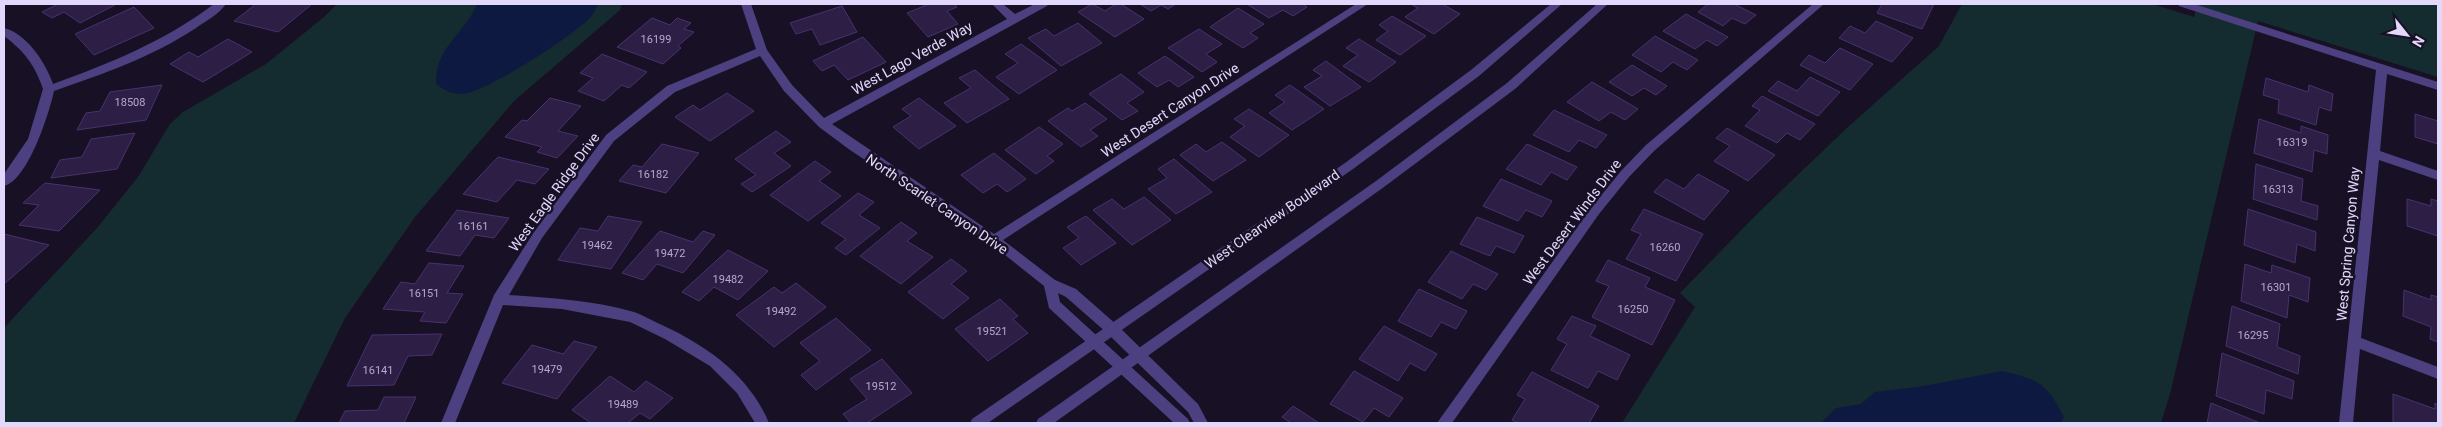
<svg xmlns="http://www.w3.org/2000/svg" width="2442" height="427" viewBox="0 0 2442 427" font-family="Roboto,sans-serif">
<rect width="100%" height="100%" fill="#181125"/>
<path fill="#142c2f" d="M337 4H622L620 10 514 101 415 217 345 318 294 423H4V328L97 228 138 177 170 124 183 112 266 64 324 17Z
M1962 4H2152L2194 17 2198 4H2438V77L2258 21 2170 394 2161 423H1622L1695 307 1680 293 1759 212 1849 126 1939 46Z"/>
<path fill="#0e1941" d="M477 4H598C596 8 594 13 591 17 574 35 483 95 460 94 451 94 443 89 436 84 435 47 464 35 477 4Z
M2002 371C2038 379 2047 383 2064 417L2061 423H1821L1836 408 1861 404 1875 392 1924 386Z"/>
<path fill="#2c1e45" stroke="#48326f" d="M58 4H113L115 5 80 23 64 12 52 18 42 12Z
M256 4H312L278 32 234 21Z
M929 4H954L957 7 947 11 958 24 928 37 907 13Z
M1092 4 1105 11 1116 4H1121L1144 19 1115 37 1078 12Z
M1140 4H1176L1168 9 1161 5 1151 11Z
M1247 4H1302L1307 7 1293 16 1283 10 1269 18Z
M1411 4H1442L1460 14 1434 34 1405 17 1418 8Z
M1708 4H1734L1756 15 1745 24 1732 18 1723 26 1698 12Z
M1882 4H1934L1922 29 1877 13Z
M842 6 857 32 820 45 812 29 796 34 790 23Z
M134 7 154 28 94 55 75 34Z
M1238 8 1264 24 1250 33 1258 38 1243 48 1210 27Z
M1686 14 1728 37 1717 46 1707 40 1695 49 1663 31Z
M1392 16 1426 36 1400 55 1376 40 1388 31 1379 25Z
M652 18 670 25 677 18 691 23 684 29 694 32 678 46 681 48 663 64 617 47Z
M1876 21 1913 38 1892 62 1839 38 1850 26 1865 33Z
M1078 23 1102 43 1061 66 1028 38 1046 29 1054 36Z
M1199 29 1222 44 1206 54 1217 62 1202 72 1168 48Z
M1655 36 1698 60 1687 70 1673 62 1661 72 1632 55Z
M863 37 886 62 848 80 834 65 822 71 813 61Z
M228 39 252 52 203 82 170 64 189 52 198 57Z
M1359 39 1396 62 1369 82 1343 66 1358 55 1346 48Z
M1021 44 1057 70 1019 94 996 77 1018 63 1005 54Z
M1840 48 1873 64 1850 90 1800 65 1809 55 1825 63Z
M602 54 647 72 629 88 622 85 604 101 578 91 593 78 580 73Z
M1165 56 1194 77 1178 87 1169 80 1157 87 1138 73Z
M1326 61 1361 87 1330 106 1304 87 1322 76 1313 70Z
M1632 65 1667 86 1656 95 1644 88 1632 96 1609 82Z
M975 70 1009 99 967 123 944 103 971 88 959 78Z
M1121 74 1144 92 1127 103 1138 111 1122 120 1089 94Z
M1810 77 1840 92 1818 116 1768 91 1778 81 1797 91Z
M2266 78 2308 92 2309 85 2333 94 2331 111 2319 107 2316 125 2278 113 2279 100 2263 95Z
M1592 82 1638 109 1625 120 1611 112 1599 121 1567 102Z
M162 85 146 120 77 130 86 113 100 111 110 92Z
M1290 85 1324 109 1292 130 1269 113 1285 102 1275 95Z
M727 93 754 111 710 141 675 117 693 105 700 110Z
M1762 96 1815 124 1800 140 1787 133 1777 143 1745 126 1760 110 1752 106Z
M550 98 581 106 558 131 578 136 557 158 537 152 542 147 505 137 522 120 527 121Z
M919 98 956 126 919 149 893 127 911 116 902 109Z
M1085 103 1107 119 1090 130 1098 136 1081 147 1048 121 1068 108 1072 111Z
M1249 109 1289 135 1259 157 1230 137 1245 126 1234 119Z
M1554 110 1607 135 1596 148 1579 140 1569 152 1533 135Z
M2415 114 2438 121V144L2415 137Z
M2259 119 2301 133V126L2328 135 2327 154 2314 150 2312 172 2254 153Z
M1039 127 1063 144 1047 156 1054 161 1036 174 1005 150Z
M1727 128 1775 155 1748 181 1714 161 1730 146 1716 138Z
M776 131 791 142 774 153 791 166 752 192 741 184 756 175 735 159Z
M135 133 117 169 51 178 60 160 82 157 91 139Z
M1222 142 1246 160 1213 181 1180 155 1196 144 1206 152Z
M662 144 699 153 666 193 619 181 633 165 642 167Z
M1527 144 1577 167 1567 180 1551 172 1541 185 1506 169Z
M994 153 1026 179 1007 192 997 184 983 193 961 175Z
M498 157 549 169 535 184 517 180 497 202 463 194Z
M1174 159 1212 192 1176 214 1148 189 1167 178 1158 169Z
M815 161 831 172 819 181 841 196 808 221 770 195Z
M2256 164 2303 179 2301 201 2318 206 2317 220 2253 199Z
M1698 174 1729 191 1704 220 1654 192 1666 179 1684 189Z
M1501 179 1552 201 1542 217 1526 210 1518 221 1483 206Z
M45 183 100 190 59 231 19 225 39 205 23 203Z
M858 193 874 202 859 215 880 228 846 255 835 248 846 239 821 223Z
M1144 197 1171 220 1132 245 1093 210 1112 199 1124 209Z
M2407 199 2431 206V199L2438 201V236L2407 226Z
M1644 209 1703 234 1676 281 1626 259 1641 234 1631 230Z
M2248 209 2316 232 2315 251 2297 244 2295 263 2244 245Z
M457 210 509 218 494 238 475 235 460 256 426 251Z
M608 216 642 222 611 269 558 260 580 228 598 231Z
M1086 216 1116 243 1081 265 1063 248 1079 238 1067 227Z
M1477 217 1524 236 1514 253 1496 246 1490 256 1460 244Z
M901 222 917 233 907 241 933 257 901 284 860 256Z
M660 231 693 242 703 231 715 235 683 273 657 264 643 280 622 273Z
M4 234 49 245 4 284Z
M728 250 768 271 738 300 714 287 699 301 682 292Z
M1451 251 1498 274 1486 290 1473 284 1462 299 1428 282Z
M951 259 967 271 951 284 969 298 943 319 908 292Z
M1608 260 1650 278 1645 287 1675 300 1652 345 1592 317 1609 286 1596 281Z
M429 263 464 266 447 293 463 294 446 323 420 321 425 312 383 309 401 282 415 284Z
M2245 264 2271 273 2272 265 2310 278 2308 302 2289 295 2287 318 2241 301Z
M796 283 826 307 774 347 736 315 774 287 782 293Z
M1419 289 1467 311 1456 329 1441 322 1431 337 1398 321Z
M2404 290 2431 300V295L2438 297V342L2430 339 2431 327 2403 316Z
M1000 299 1018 316 1013 319 1028 333 988 361 955 329Z
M2232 306 2280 324 2277 347 2300 356 2298 374 2226 346Z
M1572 316 1596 326 1590 336 1630 355 1617 380 1598 371 1588 388 1551 370 1567 344 1557 339Z
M836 318 871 350 816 390 801 375 820 361 800 343Z
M1384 326 1437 354 1425 371 1410 363 1398 381 1359 359Z
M442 334 432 355 408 356 394 385 347 386 372 335Z
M574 341 597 347 557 399 502 383 532 345 563 354Z
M2222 353 2294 381 2292 399 2266 390 2264 414 2216 396Z
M882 359 912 393 867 423H851L843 414 867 399 850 379Z
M1354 371 1403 398 1389 417 1374 408 1363 422 1330 404Z
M1532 372 1599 406 1589 423H1518L1512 420 1525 399 1517 395Z
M610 376 634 392 646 381 673 398 650 419 640 413 628 423H591L572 410Z
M2393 394 2435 409V403L2438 405V423H2393Z
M384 397H416L404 423H339L345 411 378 410Z
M2211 403 2260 423H2207Z
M1293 406 1319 423H1291L1282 417Z"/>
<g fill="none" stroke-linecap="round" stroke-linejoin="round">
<path fill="#4c4081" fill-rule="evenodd" d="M214 4H226C219 14 206 21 196 28 152 57 103 74 54 91 49 114 28 180 4 186V174L28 139 43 89C35 65 24 51 4 36V28C26 33 46 63 53 84 111 63 165 41 214 4Z
M741 4H751L767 50 792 85 824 118 1007 19 992 4H1003L1015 14 1035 4H1048L1047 6 832 124 994 234 1356 4H1368L1003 240 1055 280 1076 289 1117 325 1198 404 1208 423H1194L1188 412 1107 333 1066 297 1058 293 1060 302 1188 419 1190 423H1174L1049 308 1044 286 990 243 850 150 819 127 784 91 760 56 675 92 614 141 542 238 509 295C550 298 594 300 634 312 643 315 653 321 662 325 707 346 749 375 769 423H755L737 393 710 366 665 339 630 322 562 309 503 305 455 423H441L494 295 534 232 606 135 667 86 756 49Z
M1813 4H1824L1654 151 1629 177 1599 214 1452 423H1437L1591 208 1621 171 1646 145Z
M2178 4H2194L2438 82V90L2387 74 2380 151 2438 171V180L2379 160 2361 338 2438 367V379L2360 349 2353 423H2339L2376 70 2179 6Z"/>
<path fill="#4c4081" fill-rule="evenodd" d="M1551 4H1562L1479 76 1353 169 988 423H970L972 419 1345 163 1471 70Z
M1597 4H1608L1515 89 1384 187 1054 423H1036L1038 419 1376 181 1507 83Z"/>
</g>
<g text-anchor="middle" stroke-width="5" stroke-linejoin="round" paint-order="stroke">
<g font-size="11" fill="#b4aace">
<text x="656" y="43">16199</text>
<text x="130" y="106">18508</text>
<text x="2292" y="146">16319</text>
<text x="653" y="178">16182</text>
<text x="2278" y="193">16313</text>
<text x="473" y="230">16161</text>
<text x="597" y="249">19462</text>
<text x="1665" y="251">16260</text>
<text x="670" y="257">19472</text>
<text x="728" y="283">19482</text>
<text x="2276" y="291">16301</text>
<text x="424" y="297">16151</text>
<text x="1633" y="313">16250</text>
<text x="781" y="315">19492</text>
<text x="992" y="335">19521</text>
<text x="2253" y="339">16295</text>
<text x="547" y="373">19479</text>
<text x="378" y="374">16141</text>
<text x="881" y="390">19512</text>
<text x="623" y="408">19489</text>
</g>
<g font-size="14" fill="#e2d8fc" stroke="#181125">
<text transform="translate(912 58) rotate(-29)" y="5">West Lago Verde Way</text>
<text transform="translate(1170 110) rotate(-33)" y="5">West Desert Canyon Drive</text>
<text transform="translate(554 192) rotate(-54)" y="5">West Eagle Ridge Drive</text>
<text transform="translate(937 204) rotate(34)" y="5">North Scarlet Canyon Drive</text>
<text transform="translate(1272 219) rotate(-35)" y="5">West Clearview Boulevard</text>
<text transform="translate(1572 222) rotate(-53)" y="5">West Desert Winds Drive</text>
<text transform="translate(2348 244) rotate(-85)" y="5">West Spring Canyon Way</text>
</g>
</g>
<rect width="2442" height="427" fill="none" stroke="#e2d8fc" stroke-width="10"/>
<g transform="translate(2407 35) rotate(120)" stroke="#181125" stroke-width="4" paint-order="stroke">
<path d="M0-4L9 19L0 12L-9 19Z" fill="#e2d8fc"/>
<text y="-8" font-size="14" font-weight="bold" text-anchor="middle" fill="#e2d8fc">N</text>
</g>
</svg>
